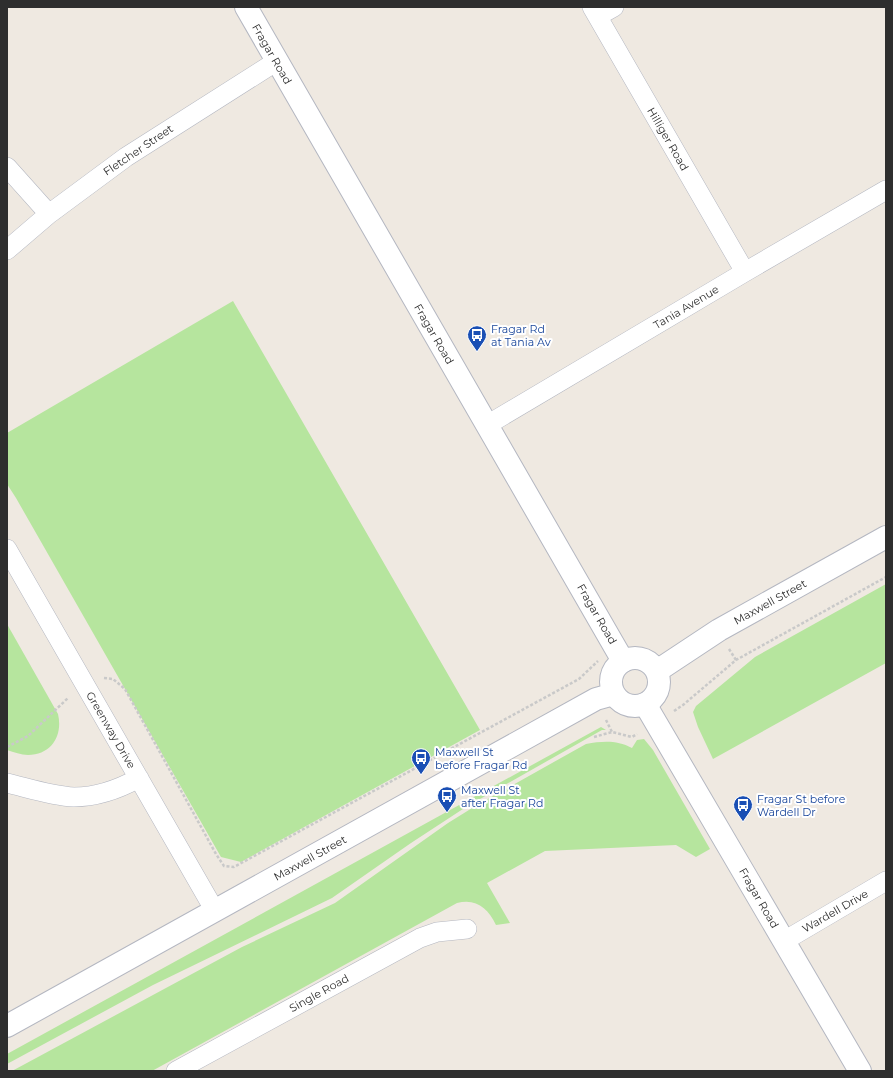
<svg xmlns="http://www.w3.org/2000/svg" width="893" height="1078" viewBox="0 0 893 1078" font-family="Montserrat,sans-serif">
<rect width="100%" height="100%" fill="#efe9e1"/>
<path fill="#b6e59e" d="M233 301 480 730 241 862 221 857 16 498 7 484V433Z
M886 584V663L713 759 698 727 693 712 696 706 755 657Z
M7 624 58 714C63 735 52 755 28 755 21 755 14 752 7 750Z
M601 727 606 730H602L466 807 411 843 332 898 153 985 7 1064V1054Z
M644 739 653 750 710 849 696 857 676 845 545 851 487 883 510 923 496 925C488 908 476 898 457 903L152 1071H12L242 947 335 903 448 823 477 805 586 744C603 741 617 740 632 748L637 740Z"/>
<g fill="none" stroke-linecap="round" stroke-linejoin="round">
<defs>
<path id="minor" d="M592 7 745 272
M598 16 614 7
M7 167 49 214
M7 250 49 214 126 157 277 61
M487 425 745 272 886 190
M7 549 215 911
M7 783C28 788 52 796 74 797 98 797 119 789 139 778
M784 941 886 881
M176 1071 420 938 437 932 467 929"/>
<path id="tertiary" d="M246 7 623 661
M645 704 860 1071"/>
<path id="secondary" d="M611 682a24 24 0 1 1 48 0a24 24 0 1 1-48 0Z
M657 671 719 630 886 537
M7 1026 596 699 614 694"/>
</defs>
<use href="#minor" stroke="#b4b7c1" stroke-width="20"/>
<use href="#tertiary" stroke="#b4b7c1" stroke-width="24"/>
<use href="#secondary" stroke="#b4b7c1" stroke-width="24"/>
<path stroke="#c9c9c9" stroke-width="2.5" stroke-dasharray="3 2" stroke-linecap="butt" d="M729 649 736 660
M104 678 113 679 125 689 216 854 224 866 234 867 579 679 598 661
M674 711 683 705 736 660 886 577
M606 720 612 732
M594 737 612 732 632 737 637 734
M7 747 28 736 68 698"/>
<use href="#minor" stroke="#fff" stroke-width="19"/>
<use href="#tertiary" stroke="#fff" stroke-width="22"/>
<use href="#secondary" stroke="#fff" stroke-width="22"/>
</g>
<defs>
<symbol id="bus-pin" viewBox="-11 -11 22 30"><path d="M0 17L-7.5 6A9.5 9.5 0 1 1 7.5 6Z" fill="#1a4fb4" stroke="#fff"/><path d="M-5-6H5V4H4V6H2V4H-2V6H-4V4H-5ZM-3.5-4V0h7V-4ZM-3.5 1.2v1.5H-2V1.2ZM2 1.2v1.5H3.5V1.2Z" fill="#fff"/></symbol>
</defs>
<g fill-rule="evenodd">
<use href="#bus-pin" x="466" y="324" width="22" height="30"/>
<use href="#bus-pin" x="410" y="747" width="22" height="30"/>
<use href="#bus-pin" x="436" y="785" width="22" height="30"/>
<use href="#bus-pin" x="732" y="794" width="22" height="30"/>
</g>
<g text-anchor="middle" stroke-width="4" stroke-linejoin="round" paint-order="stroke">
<g font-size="11" fill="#2e2e2e" stroke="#fff">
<text transform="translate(272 54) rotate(60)" y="4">Fragar Road</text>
<text transform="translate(668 139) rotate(60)" y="4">Hilliger Road</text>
<text transform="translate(138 150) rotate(-34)" y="4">Fletcher Street</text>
<text transform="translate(686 307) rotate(-31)" y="4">Tania Avenue</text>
<text transform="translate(434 334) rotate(60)" y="4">Fragar Road</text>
<text transform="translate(770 602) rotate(-29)" y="4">Maxwell Street</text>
<text transform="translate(597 614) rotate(60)" y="4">Fragar Road</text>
<text transform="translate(111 730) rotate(60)" y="4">Greenway Drive</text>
<text transform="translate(310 858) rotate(-29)" y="4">Maxwell Street</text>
<text transform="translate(759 898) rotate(60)" y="4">Fragar Road</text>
<text transform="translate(835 911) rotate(-30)" y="4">Wardell Drive</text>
<text transform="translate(319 993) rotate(-29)" y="4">Single Road</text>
</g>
<g font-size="11" fill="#164399" stroke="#fff" text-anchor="start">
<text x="491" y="333">Fragar Rd<tspan x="491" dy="13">at Tania Av</tspan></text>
<text x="435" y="756">Maxwell St<tspan x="435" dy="13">before Fragar Rd</tspan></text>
<text x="461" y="794">Maxwell St<tspan x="461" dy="13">after Fragar Rd</tspan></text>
<text x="757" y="803">Fragar St before<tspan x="757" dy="13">Wardell Dr</tspan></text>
</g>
</g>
<rect width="893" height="1078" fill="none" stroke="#2e2e2e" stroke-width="16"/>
</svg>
